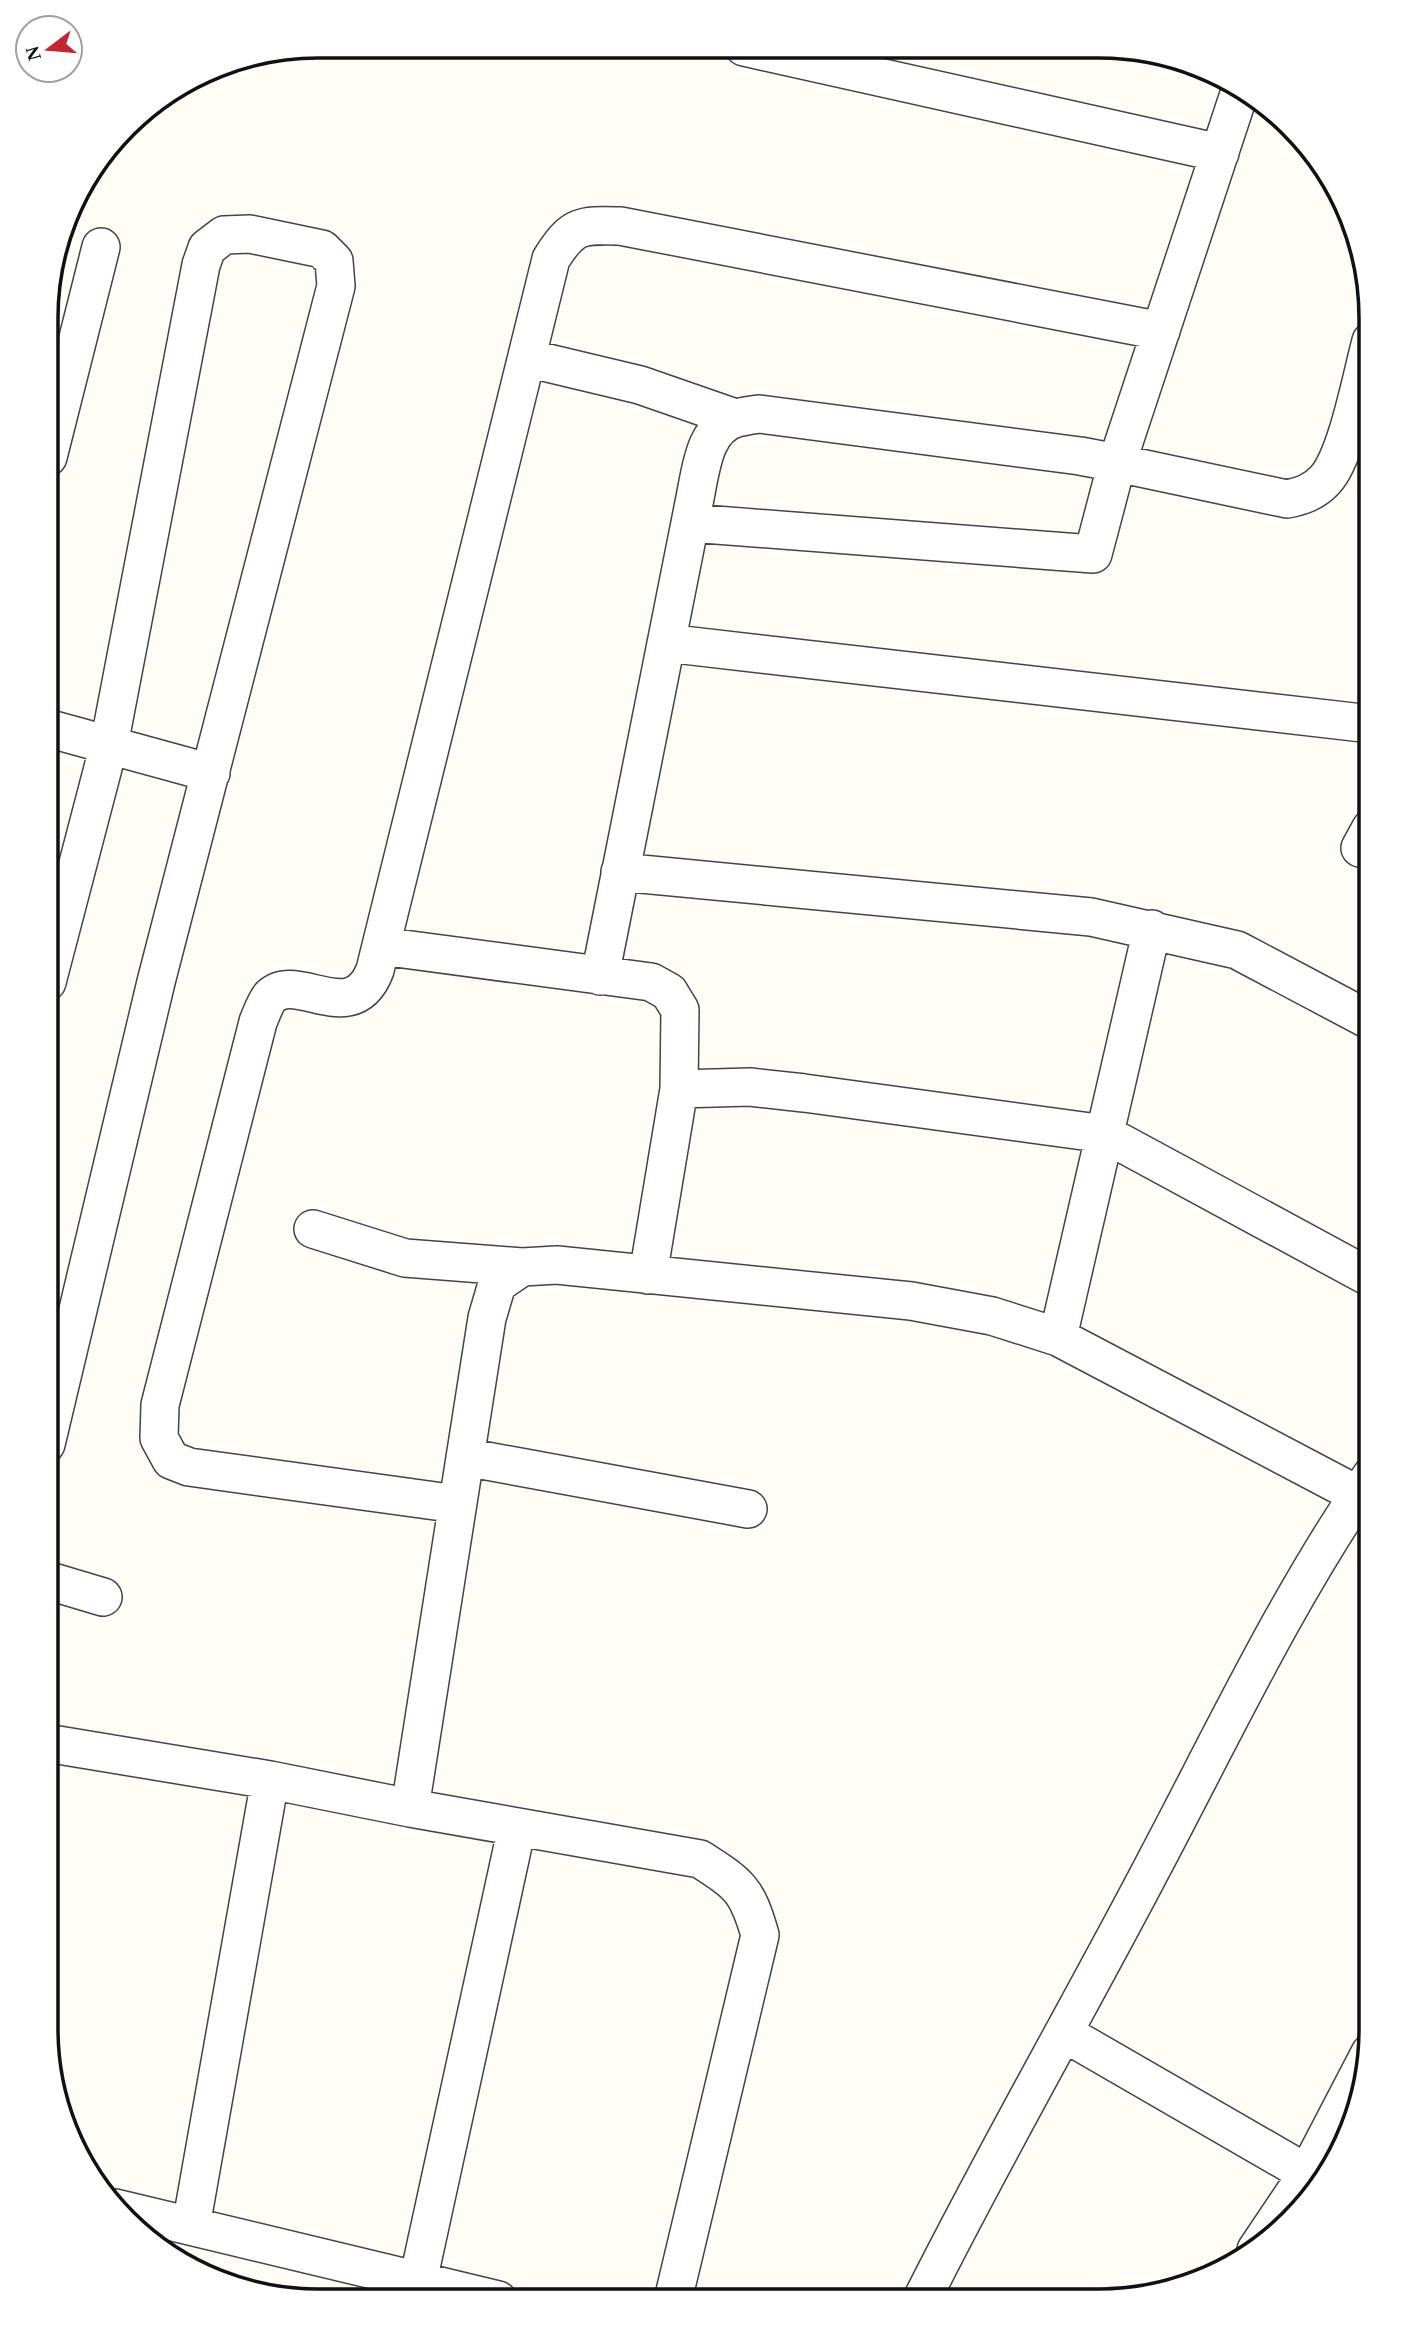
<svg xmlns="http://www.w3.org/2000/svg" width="1417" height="2347" viewBox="0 0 1417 2347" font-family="'Times New Roman',serif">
<rect width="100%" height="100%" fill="#fffdf5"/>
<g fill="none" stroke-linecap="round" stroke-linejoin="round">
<defs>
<path id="minor" d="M744 47 1220 153
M527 358 640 385 735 418
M48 457 101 247
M690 523 1093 554 1117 463 1287 499C1302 496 1314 492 1325 480 1347 457 1362 374 1371 341
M666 643 1371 724
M47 728 211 773
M1360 848 1371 828
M620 872 1091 917 1237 950 1371 1021
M381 946 651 982 669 992 680 1010 679 1089 648 1275
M600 976 695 498C701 469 704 427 737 418 744 416 752 415 759 414L1080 456 1117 463 1241 88
M679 1089 750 1087 804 1093 1105 1134 1371 1278
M313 1229 405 1258 522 1267
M1058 1337 1152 929
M46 1444 156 982 336 286 334 261 322 249 250 234 224 235 207 248 201 265 109 745 47 982
M465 1457 748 1509
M457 1504 189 1467 171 1460 159 1438 160 1405 258 1022C261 1015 265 1003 270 997 297 970 352 1030 375 970L551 259C573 224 581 225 620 226L1161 331
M46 1580 103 1597
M46 1743 270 1780 410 1808 487 1318 497 1284 522 1267 557 1265 911 1301 992 1316 1058 1337 1358 1495
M410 1808 700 1859C739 1884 747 1889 760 1935L673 2300
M1064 2033 1322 2182
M115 2208 498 2300
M191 2226 270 1780
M1256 2250 1307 2174 1370 2053
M418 2281 517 1827
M921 2301C994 2155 1076 2013 1152 1868 1222 1736 1286 1599 1371 1476"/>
</defs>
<use href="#minor" stroke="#444" stroke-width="40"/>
<use href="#minor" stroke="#fff" stroke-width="37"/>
</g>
<path d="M0 0H1417V2347H0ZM318 58H1099A260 260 0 0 1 1359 318V2029A260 260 0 0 1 1099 2289H318A260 260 0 0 1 58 2029V318A260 260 0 0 1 318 58Z" fill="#fff" fill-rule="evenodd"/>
<path fill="none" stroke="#111" stroke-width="3.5" d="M318 58H1099A260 260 0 0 1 1359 318V2029A260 260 0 0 1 1099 2289H318A260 260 0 0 1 58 2029V318A260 260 0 0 1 318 58Z"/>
<g transform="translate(49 49) rotate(254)"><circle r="33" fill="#ffffff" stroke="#a0a0a0" stroke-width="2"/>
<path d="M0-5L12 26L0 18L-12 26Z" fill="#c4262e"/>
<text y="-10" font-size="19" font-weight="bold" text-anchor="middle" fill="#111111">N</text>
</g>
</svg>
